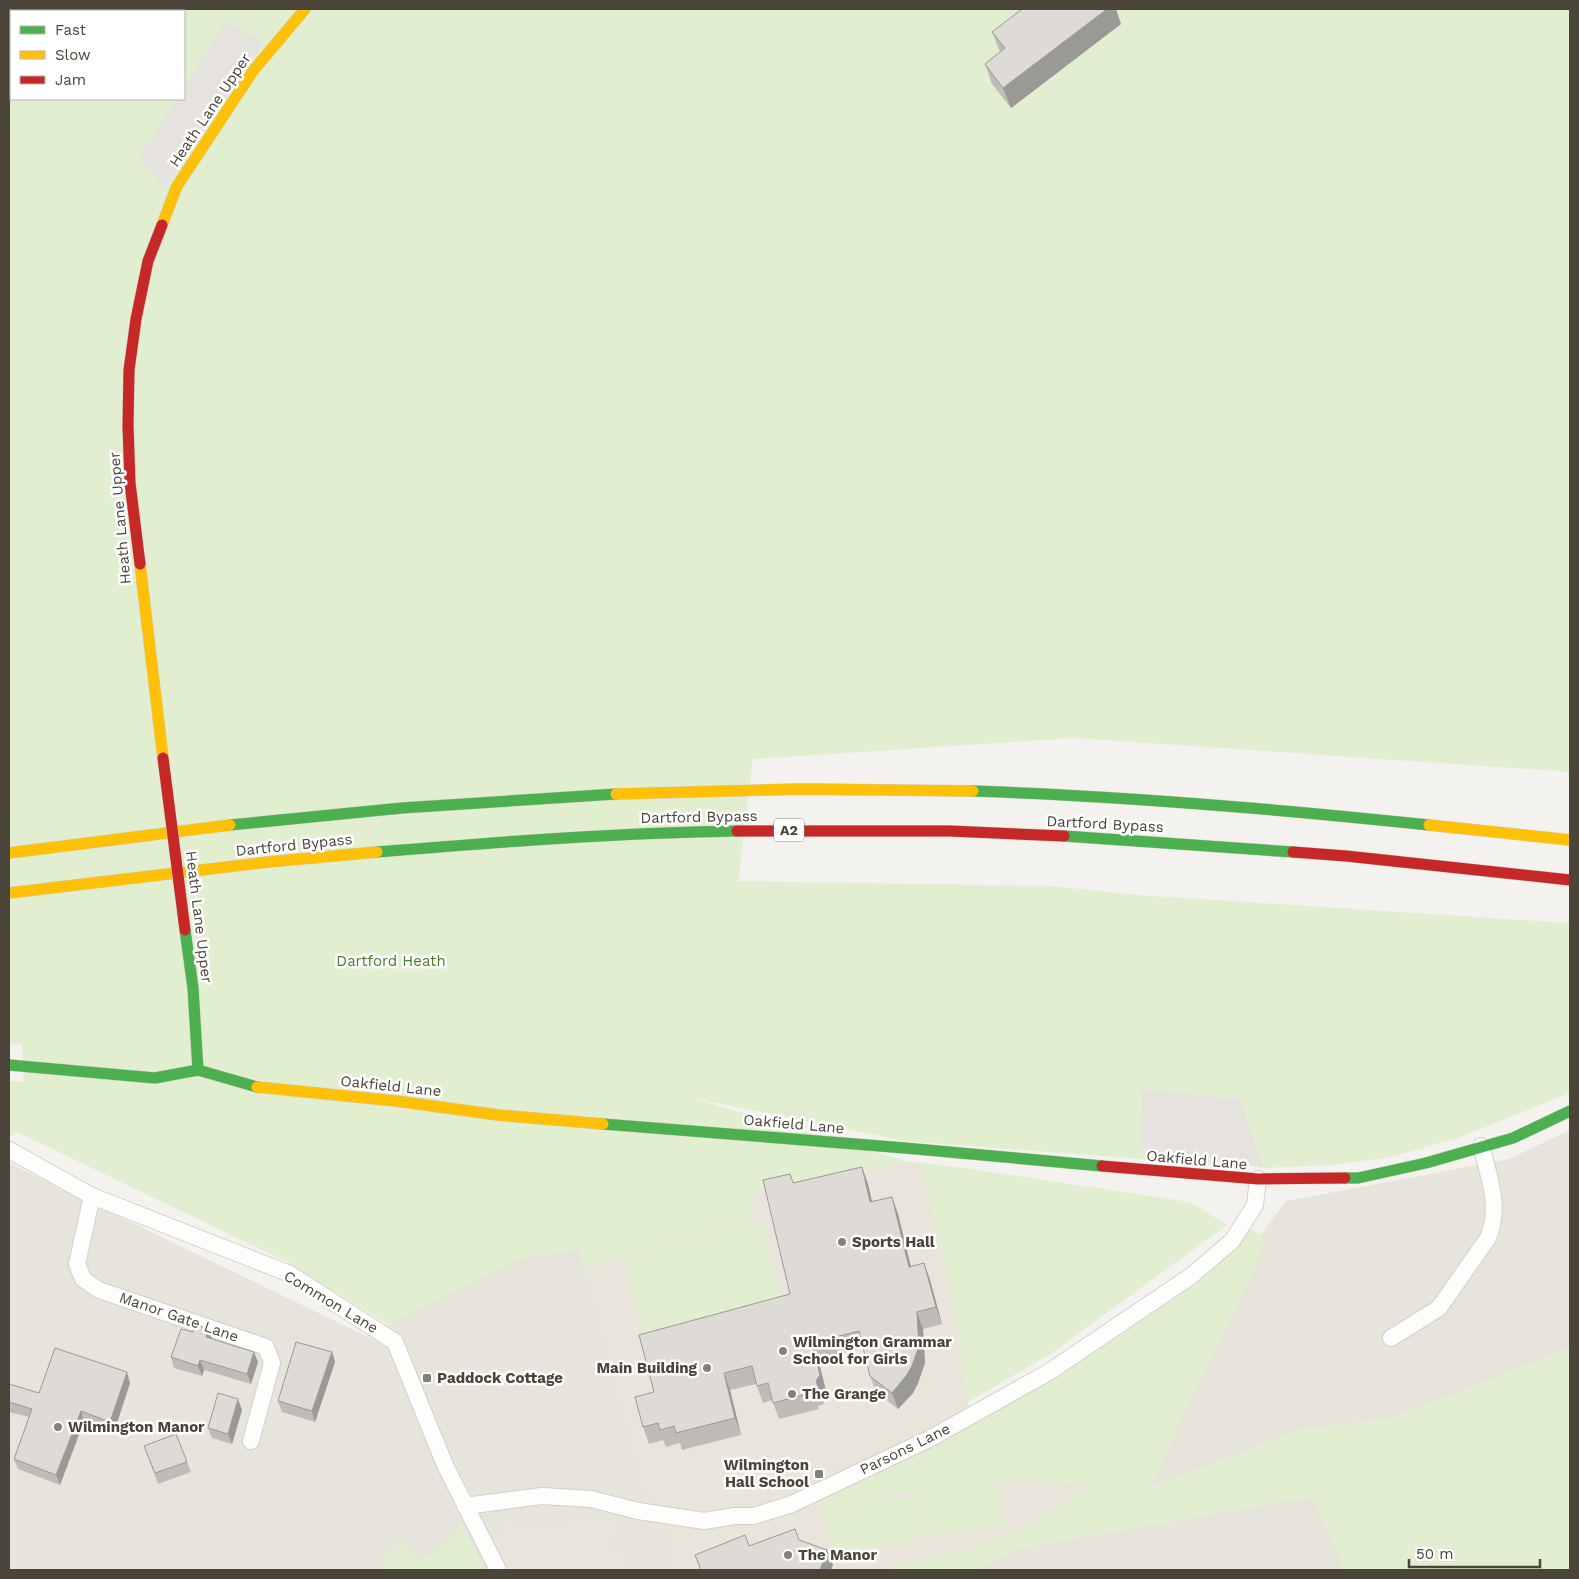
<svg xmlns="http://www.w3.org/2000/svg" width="1579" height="1579" viewBox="0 0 1579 1579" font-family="'Work Sans',sans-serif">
<rect width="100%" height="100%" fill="#f4f2ee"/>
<path fill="#e7e4dc" d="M1570 1130V1348L1391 1419 1301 1430 1149 1488 1264 1246 1261 1234 1286 1201 1509 1159Z
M9 1163 370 1338 388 1325 524 1257 579 1249 652 1525 671 1530 669 1570H637L609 1552 620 1519 493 1546 504 1570H9Z
M1313 1496 1345 1570H975L1023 1547Z"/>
<path fill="#eae5da" d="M909 1162 922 1163 953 1300 968 1402 978 1437 1010 1479 1088 1485 1124 1494 965 1570H669L671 1530 652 1525 579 1249 755 1193Z
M620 1519 610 1552 637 1570H508L493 1546 507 1525Z"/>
<path fill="#e1eecf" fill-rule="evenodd" d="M9 9H1570V772L1075 738 753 759 738 881 1052 886 1138 895 1570 923V1093L1461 1137 1391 1157 1333 1165 1264 1168 1240 1097 1226 1098 1142 1089 1141 1148 1221 1162 1218 1165 905 1141 691 1098 909 1162 755 1193 749 1222 626 1254 585 1270 579 1249 524 1257 388 1325 287 1262 15 1131 14 1135 9 1133V1081L24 1082 22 1044 9 1043ZM11 11H184V99H11Z
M922 1163 964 1168 1190 1202 1227 1225 1052 1353 968 1402 953 1300Z
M761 1221 783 1305 646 1341 624 1256Z
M1248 1229 1261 1234 1264 1246 1150 1487 1301 1430 1391 1419 1570 1348V1570H1345L1312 1496 1023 1547 975 1570H888L904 1564 960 1552 1025 1529 1087 1485 1010 1479 997 1480 1003 1525 918 1536 911 1491 825 1507H809L836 1492 935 1448 1050 1376Z
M911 1496 917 1541 832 1553 825 1508Z
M461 1525 485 1570H383L380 1565 401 1541 419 1563 454 1535Z"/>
<path fill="#e6e3df" d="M226 21 264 43 165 188 139 158 177 99H184V88Z
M1142 1089 1226 1098 1240 1097 1264 1168 1140 1148Z"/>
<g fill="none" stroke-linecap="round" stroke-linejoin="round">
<defs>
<path id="street" d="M9 1150 92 1196 290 1274 395 1342 445 1465 498 1570
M92 1196 77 1264 83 1279 99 1290 266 1347 272 1363 251 1441
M1391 1338 1439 1308 1488 1238C1501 1208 1489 1176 1481 1146
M465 1506 542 1496 591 1499 638 1511 704 1521 735 1516H754L792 1504 931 1438 1049 1372 1191 1276 1232 1241 1255 1205 1258 1179"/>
<path id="fast" d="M973 791C1125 796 1277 809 1429 825
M230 825 402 808 616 794
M1064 836 1293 852
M377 852C497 842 617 833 737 831
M185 930 193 988 198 1070
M9 1065 155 1078 198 1070 257 1087
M603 1124 905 1148 1102 1166
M1345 1178H1358L1426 1163 1513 1138 1570 1111"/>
<path id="slow" d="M162 225 177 186 253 71 305 9
M140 564 163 758
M616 794 801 789 973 791
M1429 825 1570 840
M9 853 230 825
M9 893 268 862 377 852
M257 1087 396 1101 498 1115 603 1124"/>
<path id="jam" d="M140 564 130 483 128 426 129 370 136 319 148 261 162 225
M737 831H950L1064 836
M1293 852 1346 856 1570 880
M1102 1166 1258 1179 1345 1178"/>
</defs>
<use href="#street" stroke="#d2d0cb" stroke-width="18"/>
<use href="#fast" stroke="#d3cfc5" stroke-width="12"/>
<use href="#slow" stroke="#d3cfc5" stroke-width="12"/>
<use href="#jam" stroke="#d3cfc5" stroke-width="12"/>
<use href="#street" stroke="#fdfdfc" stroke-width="16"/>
<use href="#fast" stroke="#4caf50" stroke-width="11"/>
<use href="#slow" stroke="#ffc107" stroke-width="11"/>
<use href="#jam" stroke="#c62828" stroke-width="11"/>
<defs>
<path id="jam-bridge" d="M163 758 185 930"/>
</defs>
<use href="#jam-bridge" stroke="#d3cfc5" stroke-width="12" stroke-linecap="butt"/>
<use href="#jam-bridge" stroke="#c62828" stroke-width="11"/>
</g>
<path fill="#bfbcb8" d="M1121 24 1011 108 992 84 985 64 1000 52 992 32Z
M794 1183 868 1184 872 1202 892 1197 898 1214 911 1266 924 1263 930 1280 942 1324 923 1329 925 1363 918 1383 913 1393 898 1409 876 1392 870 1376 863 1348 818 1359 826 1391 822 1397 824 1404 818 1406 819 1409 779 1419 772 1400 763 1403 756 1384 730 1390 741 1435 682 1450 680 1443 666 1447 663 1440 649 1444 643 1427 654 1392 790 1294Z
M208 1329 212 1339 258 1362 251 1384 204 1370 202 1376 174 1368 171 1357 193 1332Z
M332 1352 335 1362 315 1422 282 1412 278 1401Z
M130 1383 114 1432 84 1421 60 1485 18 1469 14 1459 29 1417 9 1412V1384L39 1393Z
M242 1410 232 1444 212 1438 208 1428Z
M144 1446 187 1462 191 1472 158 1484Z"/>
<path fill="#9b9996" d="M1107 9H1116L1121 24 1011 108 1003 88Z
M862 1167 868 1184 876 1219 870 1202Z
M892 1197 898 1214 915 1284 909 1267Z
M924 1263 930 1280 942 1324 936 1307Z
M917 1312 923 1329 925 1363 918 1383 913 1393 898 1409 892 1393Z
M208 1329 212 1339 206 1337Z
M812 1343 818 1359 826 1391 822 1397 824 1404 816 1381Z
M254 1352 258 1362 251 1384 247 1374Z
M332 1352 335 1362 315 1422 312 1411Z
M200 1360 204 1370 202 1376 198 1366Z
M127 1372 130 1383 114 1432 110 1422Z
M724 1373 730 1390 741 1435 735 1418Z
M238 1399 242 1410 232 1444 228 1434Z
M81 1411 84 1421 60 1485 56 1475Z
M827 1550 833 1565 831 1570H820Z"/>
<path fill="#dedbd6" stroke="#9b9996" d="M1022 9H1107L1003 88 985 64 1005 48 992 32Z
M862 1167 870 1202 892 1197 909 1267 924 1263 936 1307 917 1312 919 1346 912 1366 906 1376 892 1393 870 1376 859 1331 812 1343 820 1375 816 1381 818 1387 812 1389 813 1392 773 1403 768 1383 757 1386 752 1366 724 1373 735 1418 676 1433 674 1426 660 1430 658 1423 643 1427 635 1397 654 1392 639 1335 790 1294 763 1180 790 1174 793 1183Z
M195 1324 208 1329 206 1337 254 1352 247 1374 200 1360 198 1366 171 1357 181 1329 193 1332Z
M296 1342 332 1352 312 1411 278 1401Z
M55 1348 127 1372 110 1422 81 1411 56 1475 14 1459 32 1409 9 1402V1384L39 1393Z
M218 1393 238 1399 228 1434 208 1428Z
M176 1434 187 1462 155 1473 144 1446Z
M795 1529 799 1540 827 1550 820 1570H701L695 1555 745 1535 749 1546Z"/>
<g fill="#868178" stroke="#fff" stroke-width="2">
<circle cx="842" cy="1242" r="5"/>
<circle cx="783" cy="1351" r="5"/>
<circle cx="707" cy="1368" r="5"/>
<rect x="422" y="1373" width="10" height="10" rx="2.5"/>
<circle cx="792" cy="1394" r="5"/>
<circle cx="58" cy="1427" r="5"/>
<rect x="814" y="1469" width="10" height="10" rx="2.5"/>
<circle cx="788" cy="1555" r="5"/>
</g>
<g text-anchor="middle" stroke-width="5" stroke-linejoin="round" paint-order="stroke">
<rect fill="#fff" stroke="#817c74" stroke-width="1" x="774" y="818.5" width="30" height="23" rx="4"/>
<g font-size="14" font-weight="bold" fill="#4b4439">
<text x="789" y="835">A2</text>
</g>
<g font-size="15" fill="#4b4439" stroke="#fff">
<text transform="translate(210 110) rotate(-56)" y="5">Heath Lane Upper</text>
<text transform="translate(120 518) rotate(-95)" y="5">Heath Lane Upper</text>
<text transform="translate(699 817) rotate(-1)" y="5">Dartford Bypass</text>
<text transform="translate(1105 824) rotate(3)" y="5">Dartford Bypass</text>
<text transform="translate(294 845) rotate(-6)" y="5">Dartford Bypass</text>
<text transform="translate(199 917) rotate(83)" y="5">Heath Lane Upper</text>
<text transform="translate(391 1086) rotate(6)" y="5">Oakfield Lane</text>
<text transform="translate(794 1124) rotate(5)" y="5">Oakfield Lane</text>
<text transform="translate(1197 1160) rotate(5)" y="5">Oakfield Lane</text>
<text transform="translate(331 1302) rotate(31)" y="5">Common Lane</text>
<text transform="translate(179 1317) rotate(19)" y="5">Manor Gate Lane</text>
<text transform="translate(905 1449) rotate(-26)" y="5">Parsons Lane</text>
</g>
<g font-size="15" fill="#4a7f2a" stroke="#fff">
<text x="391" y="966">Dartford Heath</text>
</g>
<g font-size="15" font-weight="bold" fill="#4b4439" stroke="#fff" text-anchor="start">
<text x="852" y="1247">Sports Hall</text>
<text x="793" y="1347">Wilmington Grammar<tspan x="793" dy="17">School for Girls</tspan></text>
<text x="697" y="1373" text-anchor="end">Main Building</text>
<text x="437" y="1383">Paddock Cottage</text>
<text x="802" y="1399">The Grange</text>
<text x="68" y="1432">Wilmington Manor</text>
<text x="809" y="1470" text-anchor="end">Wilmington<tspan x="809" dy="17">Hall School</tspan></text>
<text x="798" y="1560">The Manor</text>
</g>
</g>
<rect width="1579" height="1579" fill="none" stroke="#4b4439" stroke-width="20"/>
<rect x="10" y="10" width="175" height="90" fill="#ffffff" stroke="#b7b4b0"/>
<rect x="20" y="26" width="25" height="8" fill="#4caf50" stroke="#b7b4b0"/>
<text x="55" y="35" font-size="15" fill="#4b4439">Fast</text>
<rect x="20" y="51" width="25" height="8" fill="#ffc107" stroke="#b7b4b0"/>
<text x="55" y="60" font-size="15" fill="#4b4439">Slow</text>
<rect x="20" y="76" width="25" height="8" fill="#c62828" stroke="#b7b4b0"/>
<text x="55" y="85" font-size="15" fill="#4b4439">Jam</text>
<path d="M1409 1559v8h131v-8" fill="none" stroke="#4b4439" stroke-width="2.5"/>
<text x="1416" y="1559" font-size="15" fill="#4b4439" stroke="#ffffff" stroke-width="4" paint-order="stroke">50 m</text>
</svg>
